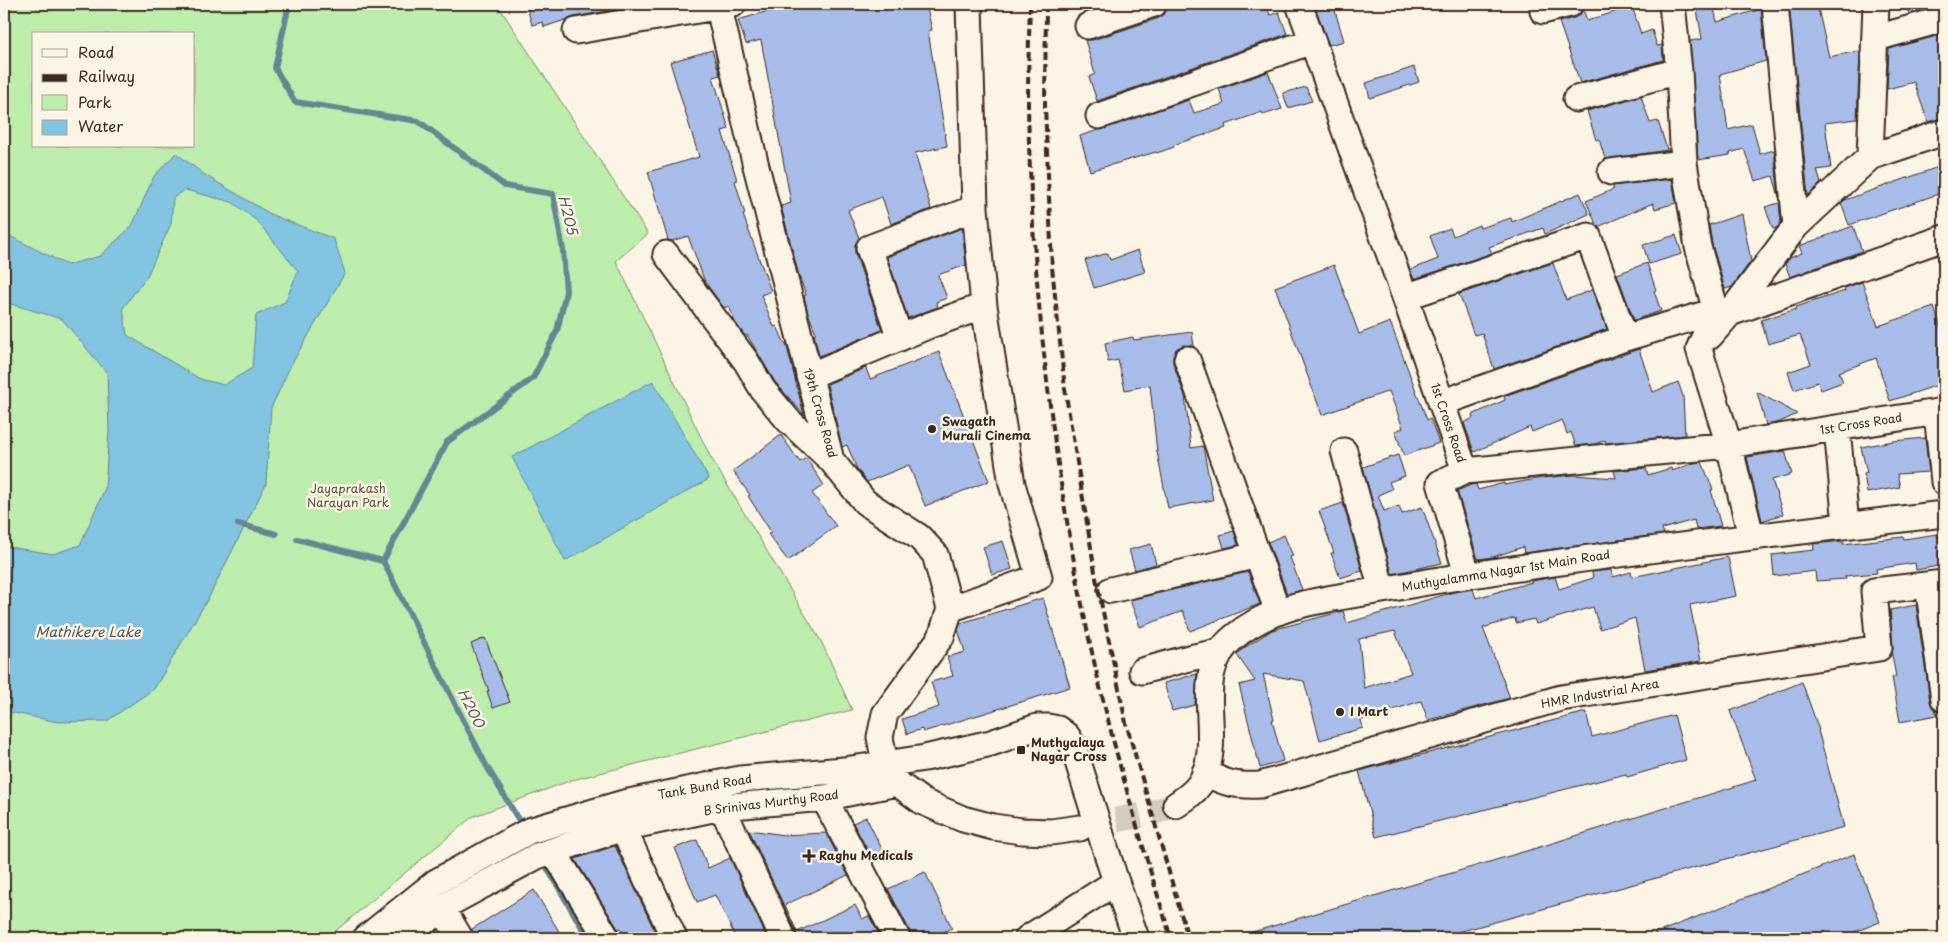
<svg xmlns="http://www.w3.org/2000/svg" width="1948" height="942" viewBox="0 0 1948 942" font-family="'Playpen Sans',sans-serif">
<rect width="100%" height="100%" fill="#fcf5e5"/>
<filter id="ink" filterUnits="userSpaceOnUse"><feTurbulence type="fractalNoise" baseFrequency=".02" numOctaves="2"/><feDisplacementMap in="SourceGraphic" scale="10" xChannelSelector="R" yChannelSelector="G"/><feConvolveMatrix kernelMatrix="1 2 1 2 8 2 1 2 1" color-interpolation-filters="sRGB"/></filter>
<g filter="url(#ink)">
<path fill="#bcedad" stroke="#7c8c66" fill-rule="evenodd" d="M4 4H497L648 234 616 261 710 456 822 643 852 710 572 780 472 817 327 938H4ZM34 34H194V146H34Z"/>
<path fill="#81c3e1" stroke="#658693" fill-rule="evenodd" d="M176 153 205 175 272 215 334 239 345 273 291 365 271 408 266 484 209 597 154 689 107 721 58 722 4 711V549L9 547 53 554 80 545 105 488 109 431 107 373 62 319 4 302V233L67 265 100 256 132 226 154 176ZM185 190 232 202 257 221 298 271 285 302 256 315 252 368 224 385 200 379 127 335 123 308 147 276 171 224 173 198Z
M653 381 709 479 565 561 512 457Z"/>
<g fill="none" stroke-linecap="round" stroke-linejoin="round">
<path stroke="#658693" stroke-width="6" d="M289 4 275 68 295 102 418 121 505 186 553 194 563 250 566 292 557 331 533 378 447 442 383 561
M238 524 276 534
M297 539 383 561 486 765 524 829
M542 859 588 938"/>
</g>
<path fill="#a8bcea" stroke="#3b2a1e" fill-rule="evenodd" d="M526 4H642V5L574 17 544 27 543 22 532 25Z
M792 4H926L932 30 928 31 947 146 915 153 931 209 891 224 882 197 848 210 859 238 855 245V253L882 330 819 356 814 334 816 333 808 313 804 296 806 295 799 276 781 206 791 203 761 40 746 44 738 20Z
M1168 4H1266L1270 15 1279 12 1287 34 1097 101 1089 77 1095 74 1085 40H1093L1159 18 1165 13Z
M1314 4H1333L1344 41 1329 45Z
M1696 4H1713L1717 22 1761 9 1766 61 1720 74 1728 130 1752 124 1760 154 1774 150 1779 197 1773 176 1755 181 1744 149 1730 153V155L1698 160 1690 41 1702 39Z
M1789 4H1817L1829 57 1858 51 1860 54 1857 119 1825 123 1831 168 1817 170 1821 183 1808 196Z
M1906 4H1944V5L1909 14Z
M1632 6 1641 34 1652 30 1657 46 1662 45 1663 60 1580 83 1559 22 1574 18 1580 15 1583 9 1587 21Z
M1944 34V71L1937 73 1944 94V118L1928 122 1914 82 1887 89 1889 49Z
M712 50 720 75 713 77 729 129 722 131 737 180 735 181 745 214 743 215 771 291 761 295 774 327 777 326 785 344 786 343 804 415 775 382 747 335 745 336 735 322 729 306 724 308 705 282 688 236 672 241 668 240 648 172 699 157 670 62Z
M1414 67 1419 82 1370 98 1366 83Z
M1268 72 1282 109 1263 115 1262 112 1225 125 1226 128 1173 145 1174 147 1157 153 1156 152 1090 171 1080 136 1189 100 1194 113 1224 104 1219 89Z
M1306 87 1312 101 1288 108 1283 93Z
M1641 96 1650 123 1658 121 1667 149H1669V150L1605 159 1599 139 1596 140 1587 111Z
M1944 165V192L1849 225 1841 203 1845 200Z
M1672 179 1676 203 1655 209 1653 203 1598 227 1596 224 1586 201 1614 189 1612 186Z
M1580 193 1589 214 1545 234 1543 228 1489 247 1492 253 1414 279 1410 270 1438 259 1430 236 1450 228 1453 236 1479 225 1480 228 1511 218 1512 222Z
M1779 203 1781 222 1777 228 1773 229 1765 207Z
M1742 214 1751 261 1732 287 1725 289 1712 244 1709 225Z
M1853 226 1862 251 1790 277 1785 264 1790 258 1802 253 1799 246Z
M962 228 966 265 938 275 947 298 936 302 938 307 908 318 887 257Z
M1676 235 1682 254 1649 264 1643 245Z
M1138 250 1145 272 1094 288 1085 260 1108 253 1110 260Z
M1553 263 1566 300 1592 290 1607 329 1494 369 1482 333 1474 335 1459 294Z
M1647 263 1656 290 1654 291 1661 311 1634 320 1617 274Z
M1334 265 1359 334 1390 322 1427 420 1430 418 1439 443 1404 456 1395 431 1403 428 1389 391 1322 415 1275 287Z
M1862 282 1878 326 1934 307 1944 338V383L1890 401 1876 358 1839 372 1843 382 1821 390 1818 382 1794 390 1788 372 1811 364 1800 335 1768 344 1761 320 1797 309 1796 307 1845 291 1844 288Z
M1192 332 1194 347 1183 345 1176 349 1173 356V363L1185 396 1191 448 1203 446 1213 500 1168 508 1157 452 1150 385 1125 390 1118 360 1108 362 1105 343 1133 337 1134 340Z
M1639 349 1653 392 1678 382 1683 396 1685 435 1606 443 1605 440 1595 444 1576 446 1571 432 1567 434 1562 420 1532 432 1530 427 1474 452 1464 423 1473 418 1472 415 1505 400 1504 396Z
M939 352 989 481 925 506 909 465 867 482 857 469 847 445 842 447 827 384 866 368 870 379Z
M1757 392 1779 404 1797 414 1780 422 1766 425Z
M781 435 800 462 806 458 824 485 812 493 836 526 788 561 768 534 771 532 748 496 750 495 733 471Z
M1925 438 1929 472 1897 474 1900 487 1867 493 1864 474 1867 473 1861 447 1893 441Z
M1785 451 1792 474 1772 480 1783 514 1762 521 1747 457Z
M1398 455 1405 476 1389 482 1392 489 1378 495 1384 511 1399 506 1402 514 1422 507 1442 563 1392 574 1363 467Z
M1702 462 1713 490H1711L1721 526 1696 529 1694 520 1662 529 1664 534 1524 553 1523 547 1493 557 1478 559 1457 491 1471 485 1476 484 1478 490 1504 483V485L1542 478 1574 475 1616 478 1614 471 1646 468 1648 475 1671 468 1672 471 1694 463Z
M1343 503 1362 571 1340 578 1331 553H1334L1319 511Z
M1234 531 1238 545 1224 548 1220 535Z
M1937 534 1938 537 1944 536V565L1916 570 1915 563 1876 569 1877 573 1845 576 1846 579 1816 581 1815 571 1774 576 1772 555 1814 550 1813 544 1843 541V544L1903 537 1904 539Z
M1284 535 1293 556 1290 557 1302 590 1287 594 1268 542Z
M1003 541 1012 569 992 575 983 547Z
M1151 544 1156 564 1135 570 1129 550Z
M1728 557 1736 596 1690 605 1701 661 1645 670 1635 618 1600 629 1593 607 1536 624 1534 619 1516 623 1515 618 1483 628 1510 698 1428 720 1421 701 1361 720 1363 728 1320 740 1304 681 1263 674 1274 720H1272L1283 761 1260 768 1239 685 1255 681 1237 655 1244 648 1272 630 1343 611 1347 623 1454 592 1473 589 1476 598 1532 582 1531 581 1555 577 1559 589 1593 578 1592 572 1611 570 1613 577 1631 572 1632 577ZM1395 631 1411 673 1364 688 1359 639Z
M1248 572 1260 604 1190 631 1183 611 1140 627 1130 600Z
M1043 598 1070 687 923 732 922 729 907 734 902 719 939 707 931 682 953 676 947 657 965 652 958 630 961 623Z
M1916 605 1930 701 1932 707 1936 711 1937 715 1900 722 1892 677H1896L1892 655 1893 647 1890 610Z
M485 638 510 702 493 708 487 691H489L471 644Z
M1197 674 1195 705 1172 711 1164 683Z
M1802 682 1819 730H1818L1844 827 1436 938H1247L1246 934 1543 846 1756 780 1730 711Z
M1586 712 1592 737 1674 715 1686 760 1627 777 1626 774 1376 837 1359 771Z
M866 817 886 857 874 862 853 823Z
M749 830 784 835 826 833 848 875 785 905 797 932 855 905 862 919 869 916 881 938H797L796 932Z
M697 840 708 868 730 858 767 938H736L715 895 697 902 675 848Z
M615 846 658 938H626L621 928 618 929 575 859Z
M1854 854 1880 922 1839 938H1644Z
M925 872 952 928 930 938H911L910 931 888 889Z
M534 890 563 938H474L472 929Z"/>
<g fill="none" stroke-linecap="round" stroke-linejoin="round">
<path stroke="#d5ccbd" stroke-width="25" stroke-dasharray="25 12" stroke-linecap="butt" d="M1080 828 1151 813 1176 805"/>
<defs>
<path id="minor" d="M718 4 755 162 831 460 865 502 919 537 935 554 950 609 941 637 885 714 880 737 885 764 897 783 923 802 963 819 993 827 1022 831 1051 832 1080 828
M1299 4 1405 297 1465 471 1729 445 1944 411
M1672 4 1679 71 1684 163 1698 247 1716 311 1699 349 1729 445 1751 536
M1775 4 1796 226
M1543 11 1570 4
M1088 26 1154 4
M576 31 733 4
M1876 38 1944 19
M1576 99 1679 71
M1099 116 1312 41
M1870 157 1944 132
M1611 172 1684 163
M666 254 746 361 763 390 788 420 831 460
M1405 297 1588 236 1625 338
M1730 313 1944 238
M1710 336 1730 313 1796 226 1870 157 1876 4
M900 338 869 248 975 208
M1187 359 1278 612
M809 376 930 325 984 306
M1441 403 1625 338 1716 311
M1937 412 1944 482
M1837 428 1846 525
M1344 451 1382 590
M1465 471 1440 483 1467 574
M1928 585 1944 699
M1111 590 1257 555
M950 609 1039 577 1012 484 984 306 975 208 969 4
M1142 671 1189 658 1219 652
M1205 772C1225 784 1237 786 1260 785L1561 698 1879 648 1874 591 1944 583
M824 798 897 938
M1176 805C1185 799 1194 793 1200 784 1228 738 1186 676 1234 637 1279 599 1343 598 1399 587 1469 574 1540 565 1612 555 1723 540 1833 527 1944 514
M722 807 783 938
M623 828 674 938
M553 851 607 938
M442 908 460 938
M366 938 436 882 529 831 624 803 740 779 844 770 925 758 991 743 1037 727H1048L1058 729 1067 736 1073 746 1116 882 1136 938
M404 938 450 903 537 856 623 828 722 807 824 798 897 783
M1028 938 1116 882"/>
</defs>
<use href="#minor" stroke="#3b2a1e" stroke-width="29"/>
<use href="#minor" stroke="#fcf5e5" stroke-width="25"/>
<path stroke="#3b2a1e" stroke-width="4" stroke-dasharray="8 4" stroke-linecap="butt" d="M1030 4C1029 37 1028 71 1028 104 1031 263 1048 422 1077 578 1099 700 1134 820 1171 938
M1046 4 1045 106 1052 267 1065 389 1096 578 1126 723 1188 938"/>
</g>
</g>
<g fill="#3b2a1e" stroke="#fcf5e5" stroke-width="2">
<circle cx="932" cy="429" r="5"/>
<circle cx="1340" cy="712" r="5"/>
<rect x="1016" y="745" width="10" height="10" rx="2.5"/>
<path d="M806.5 848.5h5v5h5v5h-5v5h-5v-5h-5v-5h5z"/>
</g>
<g text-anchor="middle" stroke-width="5" stroke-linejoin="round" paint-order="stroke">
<g font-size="12" fill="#3b2a1e" stroke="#fcf5e5">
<text transform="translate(820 413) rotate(74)" y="4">19th Cross Road</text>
<text transform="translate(1448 423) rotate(71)" y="4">1st Cross Road</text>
<text transform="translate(1861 424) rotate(-9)" y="4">1st Cross Road</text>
<text transform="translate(1506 571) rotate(-9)" y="4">Muthyalamma Nagar 1st Main Road</text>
<text transform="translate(1600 694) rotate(-10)" y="4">HMR Industrial Area</text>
<text transform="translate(705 787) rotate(-10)" y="4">Tank Bund Road</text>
<text transform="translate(771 803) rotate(-7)" y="4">B Srinivas Murthy Road</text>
</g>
<g font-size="12" font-weight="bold" fill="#3b2a1e" stroke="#fcf5e5" text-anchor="start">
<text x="942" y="426">Swagath<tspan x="942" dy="14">Murali Cinema</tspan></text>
<text x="1350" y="716">I Mart</text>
<text x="1031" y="747">Muthyalaya<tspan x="1031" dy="14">Nagar Cross</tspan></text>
<text x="819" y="860">Raghu Medicals</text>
</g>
<g font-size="12" fill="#55513b" stroke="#fcf5e5">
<text x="348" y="493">Jayaprakash<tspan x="348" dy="14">Narayan Park</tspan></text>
</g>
<g font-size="14" font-style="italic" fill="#505858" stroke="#fcf5e5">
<text transform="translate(568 215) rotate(76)" y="5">H205</text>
<text x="88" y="637">Mathikere Lake</text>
<text transform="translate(471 708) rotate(63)" y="5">H200</text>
</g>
</g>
<rect width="1948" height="942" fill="none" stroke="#fcf5e5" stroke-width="20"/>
<rect x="10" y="10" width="1928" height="922" fill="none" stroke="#3b2a1e" stroke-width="2" filter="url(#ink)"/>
<rect x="32" y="32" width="162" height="115" fill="#fcf5e5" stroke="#afa495"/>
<rect x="42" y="49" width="25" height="8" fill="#fcf5e5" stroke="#afa495"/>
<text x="78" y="58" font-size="15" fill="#3b2a1e">Road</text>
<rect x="42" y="74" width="25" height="8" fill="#3b2a1e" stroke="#afa495"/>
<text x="78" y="82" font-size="15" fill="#3b2a1e">Railway</text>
<rect x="42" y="95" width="25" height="15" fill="#bcedad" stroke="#afa495"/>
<text x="78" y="108" font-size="15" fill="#3b2a1e">Park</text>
<rect x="42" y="120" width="25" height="15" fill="#81c3e1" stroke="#afa495"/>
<text x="78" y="132" font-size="15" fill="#3b2a1e">Water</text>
</svg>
